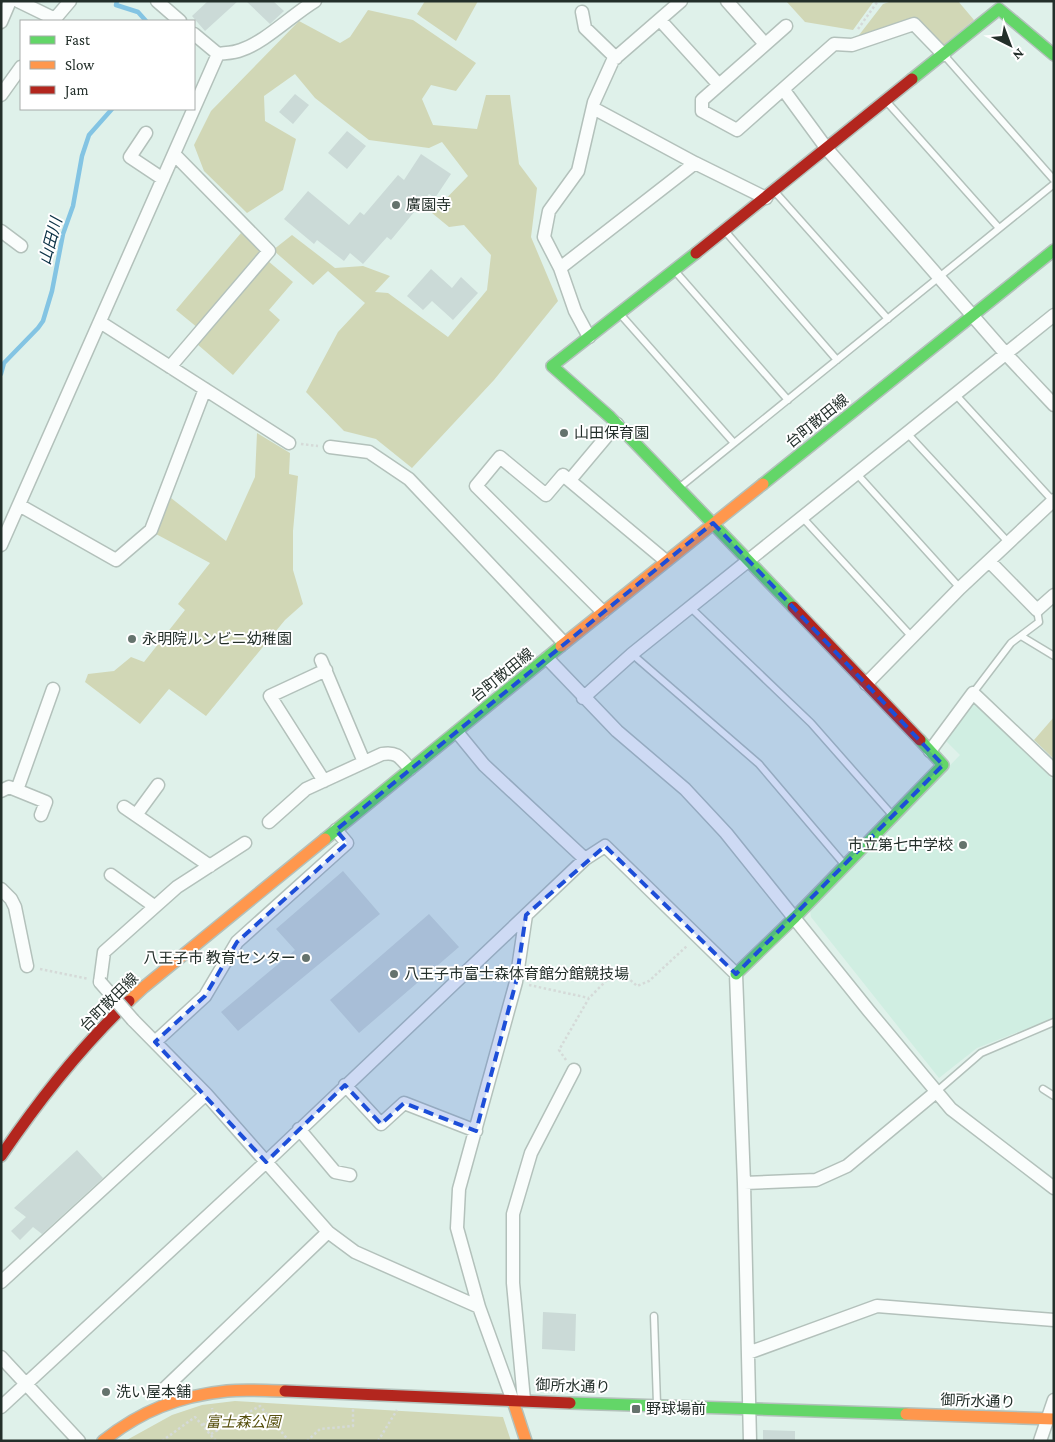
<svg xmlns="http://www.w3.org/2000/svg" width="1055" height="1442" viewBox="0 0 1055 1442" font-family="'Crimson Pro','Noto Sans JP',serif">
<rect width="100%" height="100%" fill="#dff1ea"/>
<path fill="#d0eee2" d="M973 704H979L1054 781V1018L977 1048 939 1078 811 917 810 910 960 755 944 739Z"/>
<path fill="#d1d7b6" d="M425 1H478L456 41 417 14Z
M786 1H874L853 30 805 22Z
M892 1H958L974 20 942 46 916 19 856 39 883 4Z
M368 10 413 20 476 63 456 91 431 85 422 99 433 125 477 129 486 95H510L519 164 537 188 531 237 558 301 494 380 412 468 376 439 344 431 306 392 338 332 365 303 328 271 313 285 273 250 292 235 335 268 363 266 390 276 375 292 388 293 448 337 487 290 491 255 464 225 449 227 432 213 468 176 442 142 429 148 369 140 315 98 295 74 264 96 265 121 296 139 283 190 247 213 204 171 194 145 211 111 299 21 340 43 350 37Z
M241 233 262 251 198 328 176 310Z
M268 261 293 282 269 310 280 320 233 375 197 344Z
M257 433 290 453 289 474 298 476 293 531V570L303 604 285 620 206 716 169 689 140 724 85 682 88 674 114 671 131 657 144 662 185 610 178 604 210 563 156 534 171 498 226 541 255 477Z
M1054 717V759L1034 740Z
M235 1401 503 1417 511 1441H125L172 1415 202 1405Z"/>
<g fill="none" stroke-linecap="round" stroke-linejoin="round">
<path stroke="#83c4e3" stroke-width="4.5" d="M117 1 116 5 138 12 146 21
M1 374 4 363 38 328 43 321 52 291 63 234 73 206 82 156 89 135 112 109"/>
</g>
<path fill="#cbdad7" d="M208 1H238L205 31 192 16Z
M246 1H273L284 11 270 24Z
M295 94 309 105 293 124 279 112Z
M347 131 366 146 347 169 328 153Z
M421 154 451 174 435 198 429 194 391 240 387 237 363 264 350 253 344 261 317 240 314 244 284 219 308 191 349 225 360 212 364 215 398 175 404 180Z
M431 269 452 288 461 277 478 293 453 320 432 301 423 310 407 296Z
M343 871 380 914 238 1031 221 1012 295 950 276 929Z
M429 914 459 947 359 1033 330 1000Z
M77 1150 103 1178 42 1234 33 1227 20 1240 11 1231 26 1217 14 1208Z
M543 1312 576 1314 575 1351 542 1349Z
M763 1430 795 1431V1441H763Z"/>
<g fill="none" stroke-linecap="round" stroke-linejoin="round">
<defs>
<path id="lane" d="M944 55 1054 180
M887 102 999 228
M776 193 888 319
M725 231 837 360
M675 271 788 400
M621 315 734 443
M956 395 1053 501
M907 433 1008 542
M857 474 960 588
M680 487 1054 184
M802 517 912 637
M691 608 811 723 893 816
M1021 636 1054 656
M632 654 759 764 844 864
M973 693 1011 643 1039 622 1037 610
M1043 1089 1054 1096
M936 1092 981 1053 1054 1022
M654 1316 657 1404"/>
<path id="street" d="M18 1 55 19
M157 1 180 21
M727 1 765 44
M582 12 585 28 616 58
M660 20 719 85
M53 21 70 1
M1 22 10 1
M786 26 702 100V111L737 130 834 44 852 45 914 24 944 55
M194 34 218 54
M218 54C225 53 234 53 241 50 264 43 293 14 315 1
M783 89 827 149 1006 354 1054 405
M1 95 21 67
M593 108 695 163 766 198
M146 133 130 157 163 179
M1 231 21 246
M560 268 695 163
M100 322 289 443
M589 337 575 311 560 268 544 237 549 211 578 171 594 102 613 60 681 1
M170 367 269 251 174 154
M330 447 369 452 409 479 564 643
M570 480 617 424
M19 505 116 560 151 530 205 389
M1 545 218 54
M989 561 1037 610 1054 595
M603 612 476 486 500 457 546 495 563 475 666 561
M547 658 617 731 685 789 726 833 869 1011 951 1109 1054 1188
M321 660 364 762
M866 684 960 588 1054 500
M583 698 632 654 1054 315
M457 732 484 765 585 859
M930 751 973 693 1054 770
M324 781 270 696 326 670
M17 790 53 689
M1 791 9 787 46 802 41 815
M124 807 210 866
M136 815 158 785
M269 822 306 789 382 754C398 751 401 759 410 769
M111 875 154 906
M1 889 11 899 15 907 27 966
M100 982 104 952 177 887 245 843
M133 1020 206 1094 328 1232 355 1252 479 1307
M155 1042 205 996 237 942 347 843 336 830
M345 1085 381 1124 404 1103 476 1131
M299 1129 335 1172 350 1175
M744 1183 816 1180 847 1166 936 1092
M1 1282 206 1094
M748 1353 877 1306 1054 1320
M1 1357 79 1441
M524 1400 513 1283V1214L531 1153 574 1070
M513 1401 479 1307 457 1228 459 1189 516 982 526 915
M170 1402 165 1388 328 1232
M1 1407 266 1162 585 859 605 846 736 974 744 1183 750 1441
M1040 1441 1054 1400"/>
<path id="fast" d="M912 79 999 9 1054 55
M696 253 552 366 610 417 793 607
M763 484 1054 250
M325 839 561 646
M736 974 795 917 943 765 920 740
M570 1403 906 1414"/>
<path id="slow" d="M561 646 763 484
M129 1001 144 987 325 839
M513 1401 526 1441
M906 1414 1054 1419
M103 1441C141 1411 178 1396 227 1391 246 1389 266 1391 285 1391"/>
<path id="jam" d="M696 253 912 79
M793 607 920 740
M1 1156C39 1100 81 1047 129 1001
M285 1391 570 1403"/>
</defs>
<use href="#lane" stroke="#b3c1bb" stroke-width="9"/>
<use href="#street" stroke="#b3c1bb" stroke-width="15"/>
<use href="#fast" stroke="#b3c1bb" stroke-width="14"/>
<use href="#slow" stroke="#b3c1bb" stroke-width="14"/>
<use href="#jam" stroke="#b3c1bb" stroke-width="14"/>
<path stroke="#d5dad8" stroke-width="2.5" stroke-dasharray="2.5 2.5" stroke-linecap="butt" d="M858 29 878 1
M301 444 318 446
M40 969 89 979
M529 985 589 998
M566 1060 559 1050 589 998 618 969 637 986 649 981 688 945
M203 1425 213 1415 212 1408
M211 1434 260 1406 289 1441
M162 1441 195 1417 216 1441
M307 1441 320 1429 353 1426V1408
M378 1441 397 1410"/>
<use href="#lane" stroke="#fafdfc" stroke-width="6"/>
<use href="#street" stroke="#fafdfc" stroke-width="12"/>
<use href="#fast" stroke="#63d668" stroke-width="11"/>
<use href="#slow" stroke="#ff974d" stroke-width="11"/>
<use href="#jam" stroke="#b3261e" stroke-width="11"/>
<defs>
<path id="street-bridge" d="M100 982 133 1020"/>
</defs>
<use href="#street-bridge" stroke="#b3c1bb" stroke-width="15" stroke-linecap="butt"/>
<use href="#street-bridge" stroke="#fafdfc" stroke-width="12"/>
</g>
<path fill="#1d4ed8" fill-opacity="0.2" stroke="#1d4ed8" stroke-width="4" stroke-dasharray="10 6" stroke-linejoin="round" d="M713 523 943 765 736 974 605 846 526 915 516 982 476 1131 404 1103 381 1124 345 1085 266 1162 155 1042 205 996 237 942 347 843 336 830Z"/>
<g fill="#65736d" stroke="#fff" stroke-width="2">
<circle cx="396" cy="205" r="5"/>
<circle cx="564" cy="433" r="5"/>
<circle cx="132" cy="639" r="5"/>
<circle cx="963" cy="845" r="5"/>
<circle cx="306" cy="958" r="5"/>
<circle cx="394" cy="974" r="5"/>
<circle cx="106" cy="1392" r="5"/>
<rect x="631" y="1404" width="10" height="10" rx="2.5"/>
</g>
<g text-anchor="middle" stroke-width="4" stroke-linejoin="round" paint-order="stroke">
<g font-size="15" fill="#232f2a" stroke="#fff" text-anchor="start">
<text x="406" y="210">廣園寺</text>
<text x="574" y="438">山田保育園</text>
<text x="142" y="644">永明院ルンビニ幼稚園</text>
<text x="953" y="850" text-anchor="end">市立第七中学校</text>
<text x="296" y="963" text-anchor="end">八王子市 教育センター</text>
<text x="404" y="979">八王子市富士森体育館分館競技場</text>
<text x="116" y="1397">洗い屋本舗</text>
<text x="646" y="1414">野球場前</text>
</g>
<g font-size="15" fill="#232f2a" stroke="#fff">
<text transform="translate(817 421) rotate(-39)" y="5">台町散田線</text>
<text transform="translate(502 675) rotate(-39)" y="5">台町散田線</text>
<text transform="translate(109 1002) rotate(-45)" y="5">台町散田線</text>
<text transform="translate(573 1386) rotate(2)" y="5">御所水通り</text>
<text transform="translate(978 1401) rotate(2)" y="5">御所水通り</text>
</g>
<g font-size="15" font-style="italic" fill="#57510f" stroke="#fff">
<text x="243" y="1427">富士森公園</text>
</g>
<g font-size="16" font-style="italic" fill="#093044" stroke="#fff">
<text transform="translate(50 241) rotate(-75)" y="6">山田川</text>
</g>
</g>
<rect width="1055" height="1442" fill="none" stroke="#232f2a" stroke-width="5"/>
<rect x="20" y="20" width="175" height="90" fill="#ffffff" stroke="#a7acaa"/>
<rect x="30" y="36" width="25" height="8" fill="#63d668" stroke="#a7acaa"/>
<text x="65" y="45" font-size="15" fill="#232f2a">Fast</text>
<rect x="30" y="61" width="25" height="8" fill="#ff974d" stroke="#a7acaa"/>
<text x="65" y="70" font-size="15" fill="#232f2a">Slow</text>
<rect x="30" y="86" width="25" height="8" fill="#b3261e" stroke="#a7acaa"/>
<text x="65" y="95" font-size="15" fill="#232f2a">Jam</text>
<g transform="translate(1010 45) rotate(138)" stroke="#ffffff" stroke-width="4" paint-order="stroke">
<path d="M0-4L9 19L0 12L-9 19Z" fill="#232f2a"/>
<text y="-8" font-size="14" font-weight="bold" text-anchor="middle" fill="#232f2a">N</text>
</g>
</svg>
